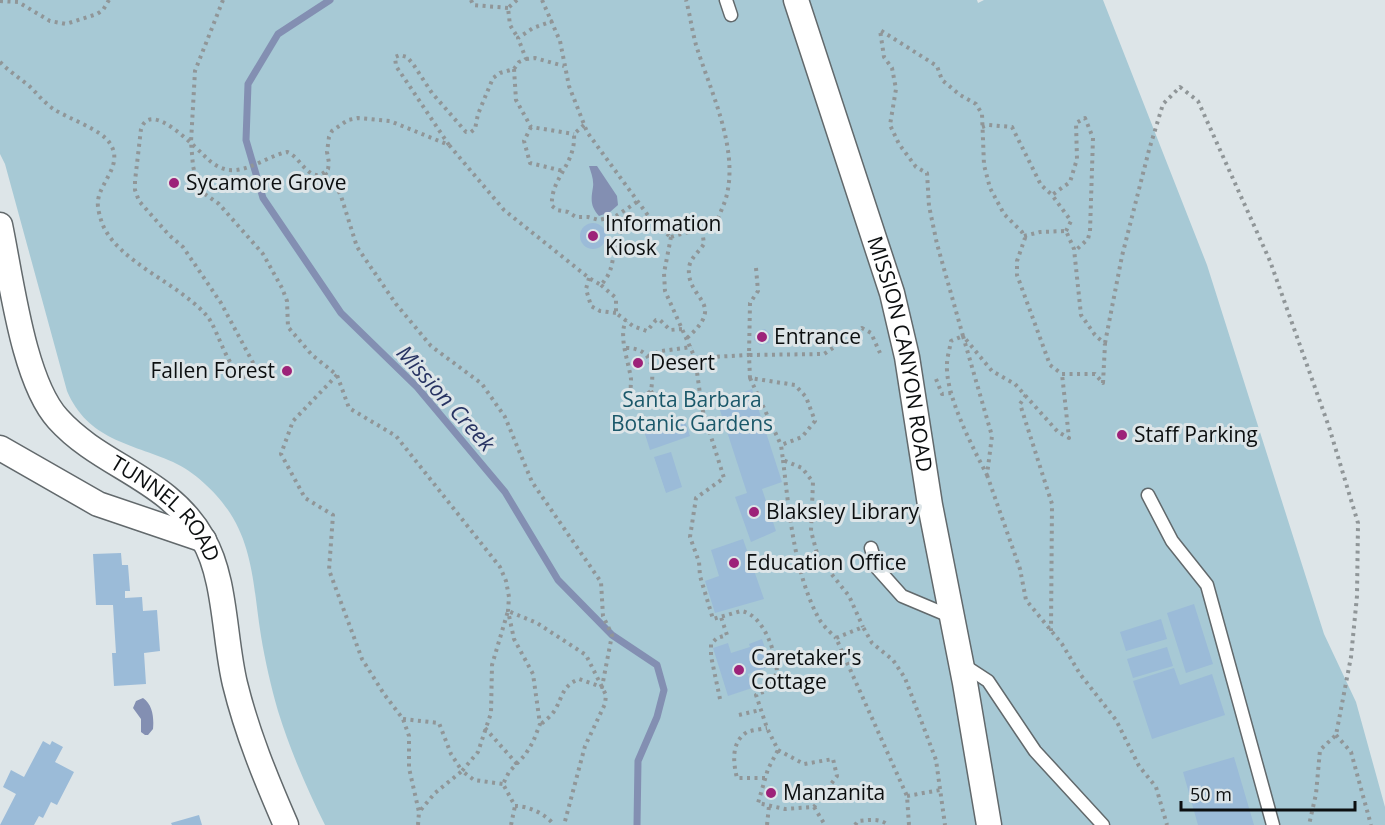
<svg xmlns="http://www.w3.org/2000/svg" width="1385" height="825" viewBox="0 0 1385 825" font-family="'Open Sans',sans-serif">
<rect width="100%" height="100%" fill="#dde5e8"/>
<path fill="#a7c9d5" d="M0 0H977L978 3 984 0H1103L1207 265 1324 634 1356 702 1385 807V825H325C307 789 290 750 278 711 271 687 265 660 261 636 254 593 254 550 230 513 217 493 195 472 173 462 130 443 88 440 67 391L5 164 0 154Z"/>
<path fill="#838fb2" d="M589 166H597L617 196 618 205 610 212 599 216C590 206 591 199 593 187 594 180 591 172 589 166Z
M143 698C153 705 154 718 153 729L148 735H145L141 732V719L133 708 136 701Z"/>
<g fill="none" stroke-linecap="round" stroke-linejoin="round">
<path stroke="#838fb2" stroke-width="7" d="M330 0 278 34 248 84 246 140 263 198 341 313 417 387 505 492 558 580 612 635 657 665 664 690 657 717 638 761 637 825"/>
</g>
<path fill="#9bbbd8" d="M580 236a13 13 0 1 1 26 0a13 13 0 1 1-26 0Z
M765 329 771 335 769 343 760 345 754 340 756 332Z
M752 389 782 482 762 489 776 531 751 542 735 497 747 493 717 401Z
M684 418 690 436 650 450 644 431Z
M671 452 682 487 666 493 654 457Z
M743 539 764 599 715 613 705 581 719 576 711 550Z
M121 553 122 565H128L130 591H125V598L142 597 143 611 157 610 160 651 144 653 146 684 114 686 112 653H116L113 605H96L93 554Z
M1194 604 1213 664 1186 673 1167 613Z
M1161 619 1167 639 1126 651 1120 632Z
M762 639 771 666 748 674 752 688 728 696 713 648 728 643 731 653 750 647 749 644Z
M1167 647 1173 666 1133 678 1127 659Z
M1174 668 1180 685 1212 674 1225 715 1152 739 1133 681Z
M43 741 50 745 52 741 63 747 55 762 74 772 57 805 51 802 43 818 39 816 34 825H0L16 794 3 787 11 770 24 777Z
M1234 757 1254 825H1198L1183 772Z
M199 815 202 825H172L171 823Z"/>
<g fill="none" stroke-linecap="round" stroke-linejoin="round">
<defs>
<path id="service" d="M726 0 731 15
M1148 495 1172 541 1207 585 1273 825
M871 548 877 568 902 596 952 617
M962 664 988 681 1035 751 1103 825"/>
<g id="minor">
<path id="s1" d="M796 0 892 293 907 357 930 505 965 683 989 825"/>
<path id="s2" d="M0 225C11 277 23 381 58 419 101 467 169 478 203 539 226 578 224 639 235 684 247 733 266 779 286 825"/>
<path d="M0 448 98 504 204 540"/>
</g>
</defs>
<use href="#service" stroke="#62696c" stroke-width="15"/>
<use href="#minor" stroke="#62696c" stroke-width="27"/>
<path stroke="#909698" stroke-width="4" stroke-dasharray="3 4.5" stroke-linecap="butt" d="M223 0 195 71 191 142 193 166 198 186 202 192 219 204 263 254 282 288 287 301 288 327 312 355 337 375 349 408 396 436 500 567 506 581 509 597 508 611 514 639 533 674 540 724 533 742 525 755 509 772 503 784 515 806
M471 0 473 5 508 8
M517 0 508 8 510 25 518 38
M542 0 560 41 569 86 587 132 655 225 671 237
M0 1 18 2 50 21 66 24 97 14 103 10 109 0
M526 59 535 58 564 66
M0 62C9 71 18 77 28 85 37 93 44 103 55 110 68 118 101 130 109 142 125 164 100 181 98 201 97 207 100 217 102 223 117 262 179 283 207 316 220 331 230 386 256 378L258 372 221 303 183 247 169 235 139 201 135 190V181L141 129C151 98 197 150 209 160 214 165 222 169 229 170 248 172 268 156 287 152 301 156 310 188 328 169L329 163 327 152 329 137 332 131 348 120 358 118 390 121 449 145 504 210 589 278 601 285C613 271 611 265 615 249 619 234 624 232 616 216
M514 69 516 100 531 127 574 134
M584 125 574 134C576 165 550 178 552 206L557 210 568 212 576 217H588L599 220 616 216 637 202
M531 127 524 141 530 163 563 171
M982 127 989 125 1012 127 1041 185 1052 195
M449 145 396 66 395 57 400 55 407 57 413 64 432 93 466 132H471L475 129 478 114 493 78 500 73 514 69 519 62 526 59 518 38 533 28 553 21
M325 173 337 188 341 196 357 247 396 304 431 346 482 384 505 417 532 482 601 582 603 616 612 635 602 687 579 679C562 686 563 696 555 710 552 715 546 720 541 724
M1066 231 1071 221 1052 195 1070 182 1077 159 1076 123 1085 118 1093 138 1090 231 1088 239 1075 251
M1024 236 1040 232 1066 231 1074 249 1081 315 1095 335 1105 344 1103 383 1095 374H1062L1050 365 1017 275V261L1025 238 1022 232 1004 214 990 188 984 165 982 114 976 104 960 95 942 80 937 66 880 30 884 57 892 68 896 89 890 125 899 144 916 167 927 173 929 206 937 244 963 336 992 371 1015 384 1058 432 1069 438 1062 374
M671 237 664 273 665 291 695 358 749 355 750 378 795 385 806 397 815 421 802 437 781 445 783 460 802 468 813 482 811 531 818 557 849 596 863 627
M671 237 716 224C719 214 725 204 727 194 738 146 710 90 696 45 692 30 690 15 686 0
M756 268 758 291 750 303 749 355 824 354 862 328 871 333 880 353
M589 278 586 289 591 306 600 311 616 313
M601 285 616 298V313L633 326 647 331 656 320H660L670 330 682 329
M963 336 992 436 987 475C973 448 945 395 947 364 947 357 950 348 951 341Z
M687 338C728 302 686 300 689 268 690 258 699 252 704 244L702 229
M1105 343 1122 256 1149 150 1163 104 1180 87 1198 101 1270 261 1329 427 1358 523 1357 596 1351 657 1336 735 1320 750 1316 794 1309 825
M626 348C654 348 654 370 651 391L639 400C635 398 634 398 632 394 630 389 631 384 631 379 629 363 618 336 626 321
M648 356 661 351 692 347
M695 358 702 408 724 478 696 498 690 537 699 562 700 576 713 619 741 611C763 614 776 652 777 672L768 690 756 695 767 728 778 750 804 764 833 759 837 776 814 807 785 809 758 803 768 769 778 750
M337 375 293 421 281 454 305 498 333 515 329 570 362 659 384 694 403 719 409 736V768L419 812 435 793 462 771 474 780 503 784
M750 378 781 445
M936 379 942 394 951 393
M651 391 656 400
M1026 395 1020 404 1052 504 1051 631
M783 460C789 510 794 572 818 617 822 625 830 632 836 638
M987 475 1020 569 1026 600 1062 644 1080 674 1116 720 1139 766 1156 787 1167 825
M720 699 711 656V644L717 638 727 635 721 617
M739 715 760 710
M403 719 439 723 451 754 462 771 478 752 491 713 492 665 508 611 537 623 586 655 606 695 605 704 585 746 564 825
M485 728 517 764
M1336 735 1351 752 1371 825
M765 778H737C733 762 731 742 747 732 753 730 761 729 767 728
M907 796 940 790
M515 806C529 806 546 814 554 825
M814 807 825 825
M418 825 419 812
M511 825 515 806
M767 825 769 806
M855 825 858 821C869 820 880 818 888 825
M909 825 907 796 836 638 863 627 872 643 893 660 905 678 936 760 945 825"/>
<use href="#service" stroke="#fff" stroke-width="12"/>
<use href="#minor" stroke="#fff" stroke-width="24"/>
</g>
<g fill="#9d2279" stroke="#dde5e8" stroke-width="2">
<circle cx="174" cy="183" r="6"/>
<circle cx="593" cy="236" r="6"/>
<circle cx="762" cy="337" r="6"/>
<circle cx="638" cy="363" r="6"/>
<circle cx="287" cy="371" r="6"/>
<circle cx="1122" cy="435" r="6"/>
<circle cx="754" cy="512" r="6"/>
<circle cx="734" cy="563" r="6"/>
<circle cx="739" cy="670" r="6"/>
<circle cx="771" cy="793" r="6"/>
</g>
<g text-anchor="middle" stroke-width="6" stroke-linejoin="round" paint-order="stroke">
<g font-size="21" fill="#0c0f10" stroke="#dde5e8" text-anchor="start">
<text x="186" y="190">Sycamore Grove</text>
<text x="605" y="231">Information<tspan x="605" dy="24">Kiosk</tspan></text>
<text x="774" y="344">Entrance</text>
<text x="650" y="370">Desert</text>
<text x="275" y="378" text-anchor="end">Fallen Forest</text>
<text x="1134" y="442">Staff Parking</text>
<text x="766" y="519">Blaksley Library</text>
<text x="746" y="570">Education Office</text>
<text x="751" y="665">Caretaker's<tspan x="751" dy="24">Cottage</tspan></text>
<text x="783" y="800">Manzanita</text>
</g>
<g font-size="21" fill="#0c0f10" stroke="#dde5e8">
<text dy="7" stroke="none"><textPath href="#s1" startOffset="370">MISSION CANYON ROAD</textPath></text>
<text dy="7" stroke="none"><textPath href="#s2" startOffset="346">TUNNEL ROAD</textPath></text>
</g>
<g font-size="21" fill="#1b586a" stroke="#dde5e8">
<text x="692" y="407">Santa Barbara<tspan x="692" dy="24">Botanic Gardens</tspan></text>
</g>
<g font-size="22" font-style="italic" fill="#283463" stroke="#dde5e8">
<text transform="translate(446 398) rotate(48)" y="8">Mission Creek</text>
</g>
</g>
<path d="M1181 801v9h174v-9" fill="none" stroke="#0c0f10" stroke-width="3"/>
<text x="1190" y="801" font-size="18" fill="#0c0f10" stroke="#dde5e8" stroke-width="4.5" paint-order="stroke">50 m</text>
</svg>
